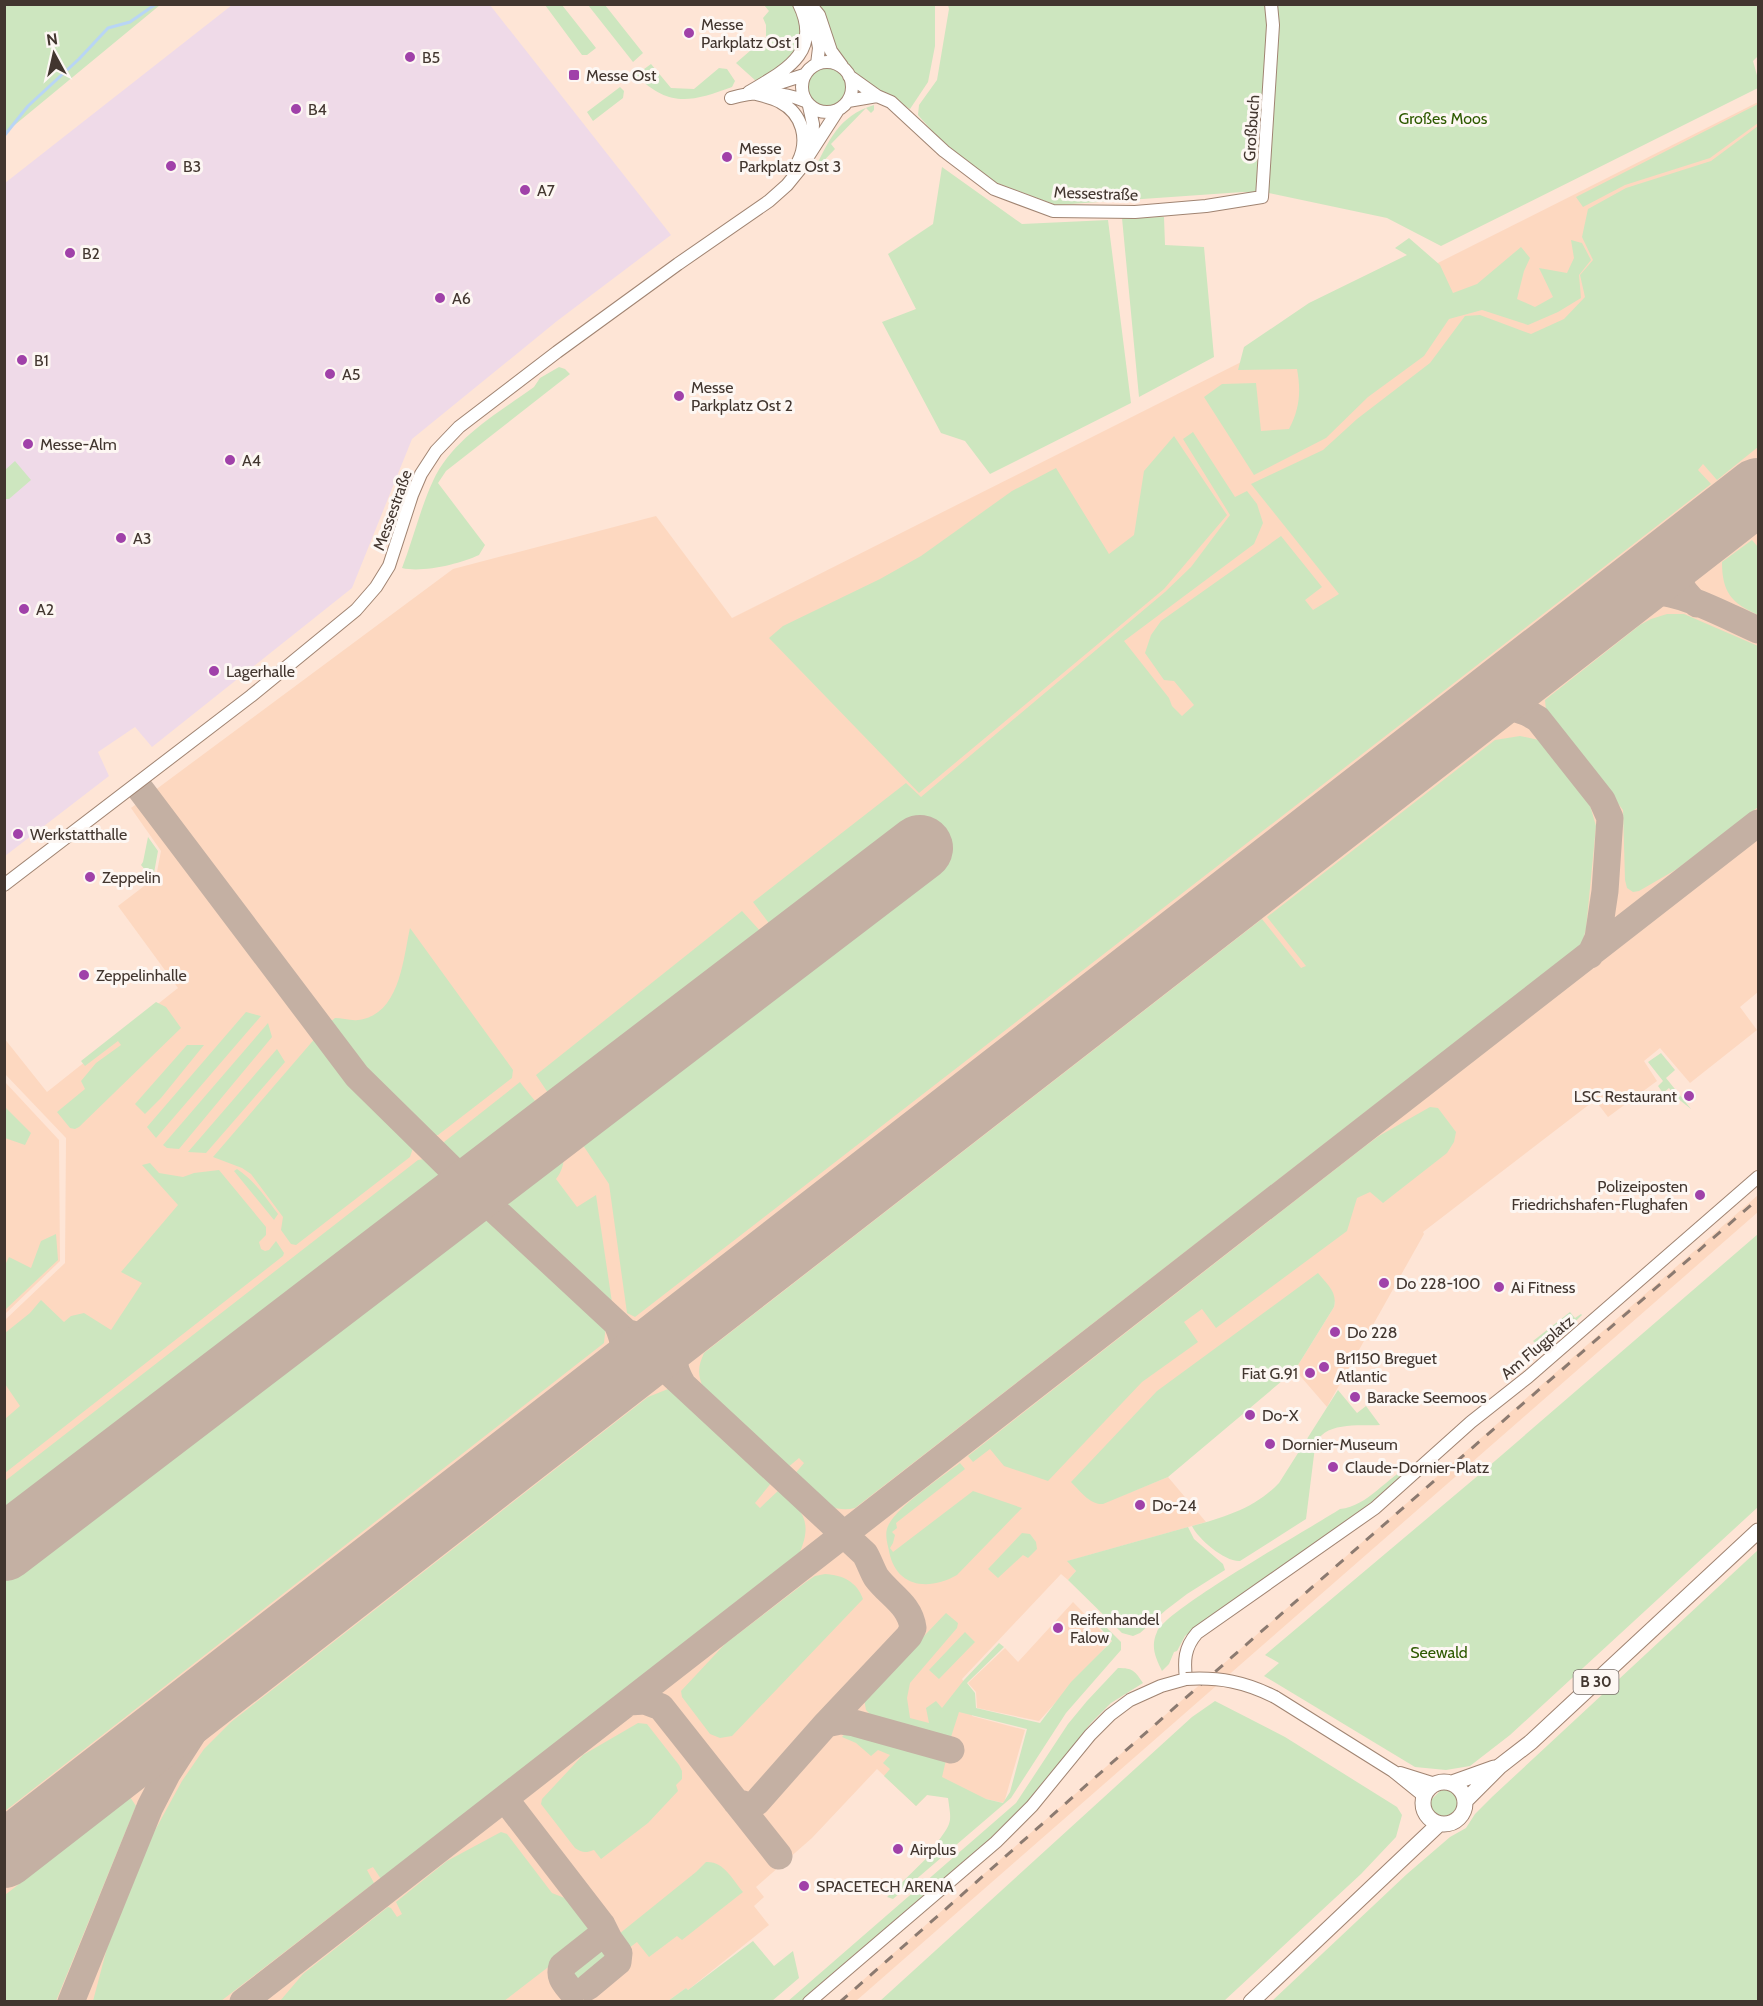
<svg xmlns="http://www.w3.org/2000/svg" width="1763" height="2006" viewBox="0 0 1763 2006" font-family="Cabin,sans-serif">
<rect width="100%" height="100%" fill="#fee5d6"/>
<path fill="#efdae8" d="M232 5H490L671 235 557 321 412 439 352 588 152 747 135 727 98 752 109 776 5 856V183Z"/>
<path fill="#fdd8c0" d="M1758 102V992L1740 1007 1757 1030 1690 1083 1660 1048 1644 1061 1657 1081 1608 1117 1595 1100 1423 1232 1424 1234 1327 1407 1295 1370 1334 1307 1335 1301 1116 1498 1168 1477 1206 1522 1068 1561 1076 1571 1068 1580 1061 1574 962 1679 973 1698 972 1716 1025 1730 1004 1803 986 1799 927 1795 916 1806 877 1769 812 1838 756 1887 764 1897 754 1906 769 1925 688 1990 686 1988 668 2001H5V1320L65 1263 66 1138 5 1074 4 1038 47 1092 178 988 118 906 156 877 161 851 131 808 453 569 656 516 732 618Z
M5 1082 59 1140 60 1261 5 1314Z
M1758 1195V1212L856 2001 838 2002Z
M1073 1602 1111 1641 1039 1721 977 1708 976 1692 968 1683 1005 1648 1018 1662Z"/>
<path fill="#cde6bf" d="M5 4H160V5L5 133Z
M545 5H562L596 48 587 55H582Z
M588 5H605L643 53 633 62Z
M764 5H796L802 27 800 47 782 69 756 81 736 63 766 37V25L763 18 769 11Z
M817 5H935V46L928 82 910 109 860 78 838 52Z
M948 5H1758V56L1753 61 1758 79V88L1441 246 1387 218 1269 193 1243 192 1056 205 997 183 948 149 918 115 919 105 937 80 949 9Z
M651 64 671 88 694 89 719 68 727 69 735 81 732 87C691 102 669 108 636 75Z
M807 87a20 20 0 1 1 40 0a20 20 0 1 1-40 0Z
M620 87 624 91 623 98 593 121 587 112Z
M1758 104V123L1710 158 1625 185 1583 207 1576 197Z
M874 105V110L871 113 866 108 831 144 835 149 813 172C829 141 838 116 874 105Z
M1758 126V447L1717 480 1703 464 1698 470 1711 484 635 1317 627 1313 609 1184 536 1075 742 911 783 956 789 950 753 902 906 783 921 797 1165 592 1191 567 1230 515 1183 439 1193 432 1235 497 1247 491 1257 504 1263 523 1254 544 1124 641 1169 698 1172 706 1182 716 1194 705 1174 681 1164 680 1145 653 1151 635 1161 621 1281 536 1322 587 1305 600 1313 610 1339 594 1251 484 1323 450 1357 419 1430 363 1465 316 1480 315 1531 334 1564 319 1585 297 1580 275 1593 260 1582 237 1588 209 1626 188 1711 161Z
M942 167 1022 224 1108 220 1131 403 990 474 965 441 941 433 882 322 916 309 888 254 933 224Z
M1164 217 1165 245 1204 247 1214 357 1139 397 1122 218Z
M1409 238 1440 265 1453 293 1477 284 1521 247 1530 258 1524 271 1517 299 1535 307 1553 297 1539 268 1567 273 1574 258 1571 240 1582 243 1591 260 1579 275 1581 298 1558 312 1528 325 1482 310 1449 319 1424 356 1368 397 1326 438 1254 475 1204 397 1222 384 1256 383 1261 431 1289 429C1300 408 1301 391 1297 369L1238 370 1244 347 1309 303 1407 255 1395 248Z
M559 367 565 369 570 374 446 471 438 483 485 545 479 555C460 564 422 573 402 568 413 540 420 509 433 481 452 439 498 413 534 387L540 378Z
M1174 436 1227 515 1164 589 919 793 769 638 783 626 880 579 921 556 1012 491 1056 468 1109 554 1134 535 1144 471Z
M15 461 31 480 9 499H5V470Z
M1752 540 1758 547V615C1732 603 1722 593 1722 562Z
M1667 614H1684L1758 646V807L1677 869 1639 891 1633 892 1627 888 1625 880 1623 810 1546 710 1545 700 1640 625 1651 619Z
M1520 736 1539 740 1589 802 1596 826 1586 929 1582 944 855 1508C828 1515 811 1492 794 1475L804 1463 799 1458 787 1468 704 1390C698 1376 697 1368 704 1353L1262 919 1301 968 1306 966 1267 917 1495 740Z
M148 837 158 851 154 873 146 871 141 865 143 862Z
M410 928 513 1070 512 1078 438 1135 425 1136C388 1102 355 1066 325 1026L335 1018C342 1018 351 1021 358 1020 400 1015 403 959 410 928Z
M156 1002 166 1007 181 1028 79 1127 75 1129 70 1128 57 1112 85 1089 81 1081 96 1063 121 1045 118 1041 85 1066 81 1061Z
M246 1012 261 1016 156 1138 147 1127Z
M268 1023 272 1037 179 1149 167 1148 163 1145Z
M317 1036 353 1079 411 1139 414 1145 410 1157 296 1245 291 1244 281 1230 283 1217 251 1174 242 1168 213 1157Z
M187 1045H204L161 1098 145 1114 135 1104Z
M277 1049 285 1062 206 1153 188 1152Z
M1661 1053 1675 1070 1666 1078 1691 1109 1672 1094 1665 1098 1672 1092 1669 1088 1663 1093 1658 1086 1663 1081 1648 1062Z
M520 1082C539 1108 581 1147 556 1179L577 1207 596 1195 613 1309 442 1149 444 1142Z
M4 1106 31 1133 25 1145 5 1138Z
M1430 1107 1438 1108 1456 1132 1454 1142 1447 1153 1383 1203 1370 1192 1357 1198 1347 1231 1216 1328 1202 1309 1184 1322 1198 1342 1142 1382 1048 1481 1004 1466 990 1449 973 1462 968 1456 1364 1147 1379 1136Z
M431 1158 606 1324 604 1343 5 1811V1481L418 1160Z
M150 1163 159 1173 183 1177 194 1173 219 1170 266 1227V1235L259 1242 261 1249 265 1251 269 1250 276 1241 284 1253 283 1256 5 1473V1419L20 1406 5 1384V1333L30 1313 41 1300 64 1322 71 1316 84 1313 111 1330 142 1283 121 1272 178 1205 142 1165Z
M237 1169C254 1180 266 1198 278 1214L274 1220 234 1171Z
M56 1234 58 1260 5 1310V1265L9 1257 31 1268 41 1241Z
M1758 1234V1507L1510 1735 1470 1766 1446 1770 1415 1767 1264 1676 1279 1663 1265 1655 1474 1479Z
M1318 1273C1326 1283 1338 1292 1334 1307L1295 1370 1168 1477 1103 1504C1090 1505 1080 1491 1071 1482L1157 1391Z
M1570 1312 1575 1318 1581 1314 1582 1315 1551 1345 1544 1337 1536 1344 1533 1341Z
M668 1389 683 1397 772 1482 755 1503 760 1508 780 1489C802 1510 813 1521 800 1552L381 1879 373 1867 367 1870 374 1883 221 2001H93L107 1948 153 1834 182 1781 204 1749 231 1722 648 1397Z
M1338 1390 1357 1413 1366 1406 1380 1425C1359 1426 1321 1421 1315 1447L1306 1519 1240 1561C1225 1562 1198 1539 1192 1526 1225 1517 1255 1508 1279 1483Z
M960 1463 965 1469 896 1523 897 1528 892 1532 895 1535 893 1543 890 1548 893 1552 973 1491 1022 1508 957 1575C929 1591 896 1588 889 1551 887 1541 884 1533 889 1524 898 1506 943 1476 960 1463Z
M1411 1466 1414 1468 1358 1513 1200 1624 1185 1636 1177 1651 1174 1652 1169 1664 1162 1671C1156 1658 1150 1647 1157 1632 1166 1609 1311 1528 1340 1509 1369 1506 1386 1477 1411 1466Z
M1188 1527 1194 1539 1223 1564 1225 1570 1187 1594 1166 1610 1140 1633 1133 1636 1122 1633 1068 1580 1076 1571 1067 1561Z
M1022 1533 1030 1534 1036 1542 1037 1549 1028 1558 1023 1555 998 1578 988 1569Z
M1758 1550V2001H1272L1407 1874 1450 1837 1466 1828 1475 1814 1492 1797Z
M825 1574C843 1575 857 1582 863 1599L732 1736 720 1738 710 1734 682 1697 681 1691 725 1644 806 1582 815 1576Z
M946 1613 958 1623 957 1628 910 1683 907 1698 910 1718 929 1723 926 1708 936 1701 942 1708 964 1680 999 1643 1004 1647 967 1683 975 1693 976 1708 1040 1723 1071 1682 1112 1641 1094 1621H1100L1121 1642V1650L1066 1713 1011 1798 893 1899 887 1897 941 1844 939 1840C953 1822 951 1820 948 1798L927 1795 916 1806 884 1776 890 1769 883 1763 890 1755 878 1750 871 1756 856 1743 842 1737 846 1732 946 1760 942 1777 986 1799 1003 1803 1010 1792 1027 1729 959 1712 951 1737 871 1715 866 1710 864 1699Z
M965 1632 975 1642 939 1679 929 1670Z
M1118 1668C1133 1668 1135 1671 1143 1683L1111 1703 1091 1723 1031 1799 990 1840 802 2001 787 2002 1016 1803 1068 1724 1087 1701Z
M1215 1701 1285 1737 1397 1807 1402 1815 1396 1837 1361 1874 1224 2001H880L1192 1717Z
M638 1723 647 1724 679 1765 682 1771V1779L676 1785 678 1791 648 1823 601 1859 594 1850C586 1853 582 1853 575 1848L541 1804 542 1799 583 1755Z
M1450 1787C1463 1795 1465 1807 1453 1817 1440 1821 1431 1816 1429 1802L1440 1791Z
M130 1797 136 1806 56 2001H5V1895Z
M501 1832 507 1834 552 1893 572 1901 595 1931 504 2001H280L303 1974 388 1907 391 1908 397 1917 402 1914 396 1902 447 1861Z
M706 1862C724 1861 733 1880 743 1892L682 1940 677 1936 649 1957 637 1942 629 1948H623L618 1943 619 1934 696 1872Z
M753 1941 774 1966 793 1951 799 1978 772 2001H668L686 1988 688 1990Z
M600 1946 607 1949 612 1955 611 1961 574 1989 566 1977 567 1971Z"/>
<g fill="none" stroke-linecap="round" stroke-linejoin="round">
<path stroke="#b8d5f5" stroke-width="3" d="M4 136 28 106 79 59 108 28 130 22 156 4"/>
<path stroke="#c4b0a3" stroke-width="27" d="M1688 546C1673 569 1675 587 1697 604
M1614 603C1625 598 1636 593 1649 592 1678 589 1730 618 1758 630
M1467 718C1491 704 1514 703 1538 719L1602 800 1610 818 1605 891 1598 938 1590 955
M141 790 357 1076 473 1190 865 1554C869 1561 872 1570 876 1577 889 1595 910 1604 913 1628L909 1636 826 1724 757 1802 750 1806 736 1802
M626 1332C656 1342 663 1339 689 1323 672 1344 668 1360 683 1385
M609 1385C624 1363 629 1350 617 1324
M629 1702 645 1701 661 1707 779 1856
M826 1724 840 1721 854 1723 951 1750
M505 1799 602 1925 609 1939 619 1953 618 1962 588 1987
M572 1992C566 1984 558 1978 562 1966L600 1936 603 1933 602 1925
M71 2002 150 1807 167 1774 196 1729 214 1706 269 1650
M243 2002 1758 823"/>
<path stroke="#c4b0a3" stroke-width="66" d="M4 1548 920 848
M4 1855 1758 491"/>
<defs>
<path id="minor" d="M810 4 819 15 831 51 842 66
M813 14 819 48 817 64
M802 87a25 25 0 1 1 50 0a25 25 0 1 1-50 0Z
M849 76 877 96 891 102 944 151 994 189 1053 211 1135 212 1206 206 1262 197 1273 25 1271 4
M767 87 804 75
M749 92C759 95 771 97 780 102 803 114 809 140 798 162
M749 92C784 71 823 53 799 4
M731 98C755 91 782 91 805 101
M848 101 877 96
M809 106 813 124 812 147
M4 885 251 696 356 610 376 587 389 566 412 495 421 474 436 451 459 427 557 352 678 264 769 201 787 185 800 169 838 110
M1275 1697 1393 1771 1424 1796
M1400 1773 1435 1784
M809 2002 996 1842 1032 1806 1090 1735 1110 1715 1130 1700 1161 1686 1186 1679C1184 1661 1184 1648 1197 1633L1375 1508 1471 1422 1528 1377 1758 1177"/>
<path id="major" d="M1423 1803a21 21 0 1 1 42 0a21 21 0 1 1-42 0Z
M1452 1783 1494 1768
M1465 1801 1500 1766 1531 1742 1758 1531
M1251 2002 1439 1824"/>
</defs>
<use href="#minor" stroke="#a08472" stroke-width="14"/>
<use href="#major" stroke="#a08472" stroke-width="17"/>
<use href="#minor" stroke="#fff" stroke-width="12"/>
<use href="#major" stroke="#fff" stroke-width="15"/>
<path stroke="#8b7a70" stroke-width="3" stroke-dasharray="10 10" stroke-linecap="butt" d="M840 2002 1240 1650 1758 1199"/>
<defs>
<path id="minor-bridge" d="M1186 1679C1220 1677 1245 1682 1275 1697"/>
</defs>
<use href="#minor-bridge" stroke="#a08472" stroke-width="14" stroke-linecap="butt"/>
<use href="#minor-bridge" stroke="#fff" stroke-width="12"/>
</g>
<g fill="#a041a9" stroke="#fdf7f3" stroke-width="2">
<circle cx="689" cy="33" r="6"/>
<circle cx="410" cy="57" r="6"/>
<rect x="568" y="69" width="12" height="12" rx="3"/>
<circle cx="296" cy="109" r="6"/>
<circle cx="727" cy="157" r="6"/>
<circle cx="171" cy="166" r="6"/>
<circle cx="525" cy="190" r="6"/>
<circle cx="70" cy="253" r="6"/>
<circle cx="440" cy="298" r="6"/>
<circle cx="22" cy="360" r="6"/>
<circle cx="330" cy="374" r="6"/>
<circle cx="679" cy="396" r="6"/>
<circle cx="28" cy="444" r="6"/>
<circle cx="230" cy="460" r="6"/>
<circle cx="121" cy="538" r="6"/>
<circle cx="24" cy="609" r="6"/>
<circle cx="214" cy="671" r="6"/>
<circle cx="18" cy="834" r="6"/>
<circle cx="90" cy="877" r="6"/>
<circle cx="84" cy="975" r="6"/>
<circle cx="1689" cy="1096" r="6"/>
<circle cx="1700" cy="1195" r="6"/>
<circle cx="1384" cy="1283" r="6"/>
<circle cx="1499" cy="1287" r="6"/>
<circle cx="1335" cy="1332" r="6"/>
<circle cx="1324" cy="1367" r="6"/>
<circle cx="1310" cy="1373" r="6"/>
<circle cx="1355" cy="1397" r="6"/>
<circle cx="1250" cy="1415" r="6"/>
<circle cx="1270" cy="1444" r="6"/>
<circle cx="1333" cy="1467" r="6"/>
<circle cx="1140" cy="1505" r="6"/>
<circle cx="1058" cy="1628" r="6"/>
<circle cx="898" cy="1849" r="6"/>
<circle cx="804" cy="1886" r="6"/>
</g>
<g text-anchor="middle" stroke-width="6" stroke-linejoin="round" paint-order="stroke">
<rect fill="#fdf7f3" stroke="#7a706a" stroke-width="1.5" x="1573.5" y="1670" width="45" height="24" rx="4.5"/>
<g font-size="15" font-weight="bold" fill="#42362f">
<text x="1596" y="1687">B 30</text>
</g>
<g font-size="16" fill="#42362f" stroke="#fdf7f3" text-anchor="start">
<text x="701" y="30">Messe<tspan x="701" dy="18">Parkplatz Ost 1</tspan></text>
<text x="422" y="63">B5</text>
<text x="586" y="81">Messe Ost</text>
<text x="308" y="115">B4</text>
<text x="739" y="154">Messe<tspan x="739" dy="18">Parkplatz Ost 3</tspan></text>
<text x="183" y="172">B3</text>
<text x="537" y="196">A7</text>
<text x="82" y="259">B2</text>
<text x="452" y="304">A6</text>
<text x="34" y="366">B1</text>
<text x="342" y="380">A5</text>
<text x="691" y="393">Messe<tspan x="691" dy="18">Parkplatz Ost 2</tspan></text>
<text x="40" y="450">Messe-Alm</text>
<text x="242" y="466">A4</text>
<text x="133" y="544">A3</text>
<text x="36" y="615">A2</text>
<text x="226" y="677">Lagerhalle</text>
<text x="30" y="840">Werkstatthalle</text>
<text x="102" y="883">Zeppelin</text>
<text x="96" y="981">Zeppelinhalle</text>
<text x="1677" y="1102" text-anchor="end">LSC Restaurant</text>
<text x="1688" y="1192" text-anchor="end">Polizeiposten<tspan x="1688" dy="18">Friedrichshafen-Flughafen</tspan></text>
<text x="1396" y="1289">Do 228-100</text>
<text x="1511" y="1293">Ai Fitness</text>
<text x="1347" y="1338">Do 228</text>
<text x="1336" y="1364">Br1150 Breguet<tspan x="1336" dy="18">Atlantic</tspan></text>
<text x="1298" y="1379" text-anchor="end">Fiat G.91</text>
<text x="1367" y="1403">Baracke Seemoos</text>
<text x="1262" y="1421">Do-X</text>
<text x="1282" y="1450">Dornier-Museum</text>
<text x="1345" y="1473">Claude-Dornier-Platz</text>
<text x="1152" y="1511">Do-24</text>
<text x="1070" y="1625">Reifenhandel<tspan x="1070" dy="18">Falow</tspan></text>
<text x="910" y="1855">Airplus</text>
<text x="816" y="1892">SPACETECH ARENA</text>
</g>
<g font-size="16" fill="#2e5a01" stroke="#fdf7f3">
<text x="1443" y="124">Großes Moos</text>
<text x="1439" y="1658">Seewald</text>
</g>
<g font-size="16" fill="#42362f" stroke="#fdf7f3">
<text transform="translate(1251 128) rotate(-86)" y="6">Großbuch</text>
<text transform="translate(1096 193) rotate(2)" y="6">Messestraße</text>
<text transform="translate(392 510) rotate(-70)" y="6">Messestraße</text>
<text transform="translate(1537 1347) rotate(-40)" y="6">Am Flugplatz</text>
</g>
</g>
<rect width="1763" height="2006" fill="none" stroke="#42362f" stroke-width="12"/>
<g transform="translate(54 54) rotate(352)" stroke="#fdf7f3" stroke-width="4.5" paint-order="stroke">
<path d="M0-4.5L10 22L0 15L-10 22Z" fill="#42362f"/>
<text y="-9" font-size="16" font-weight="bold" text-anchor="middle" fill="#42362f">N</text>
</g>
</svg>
